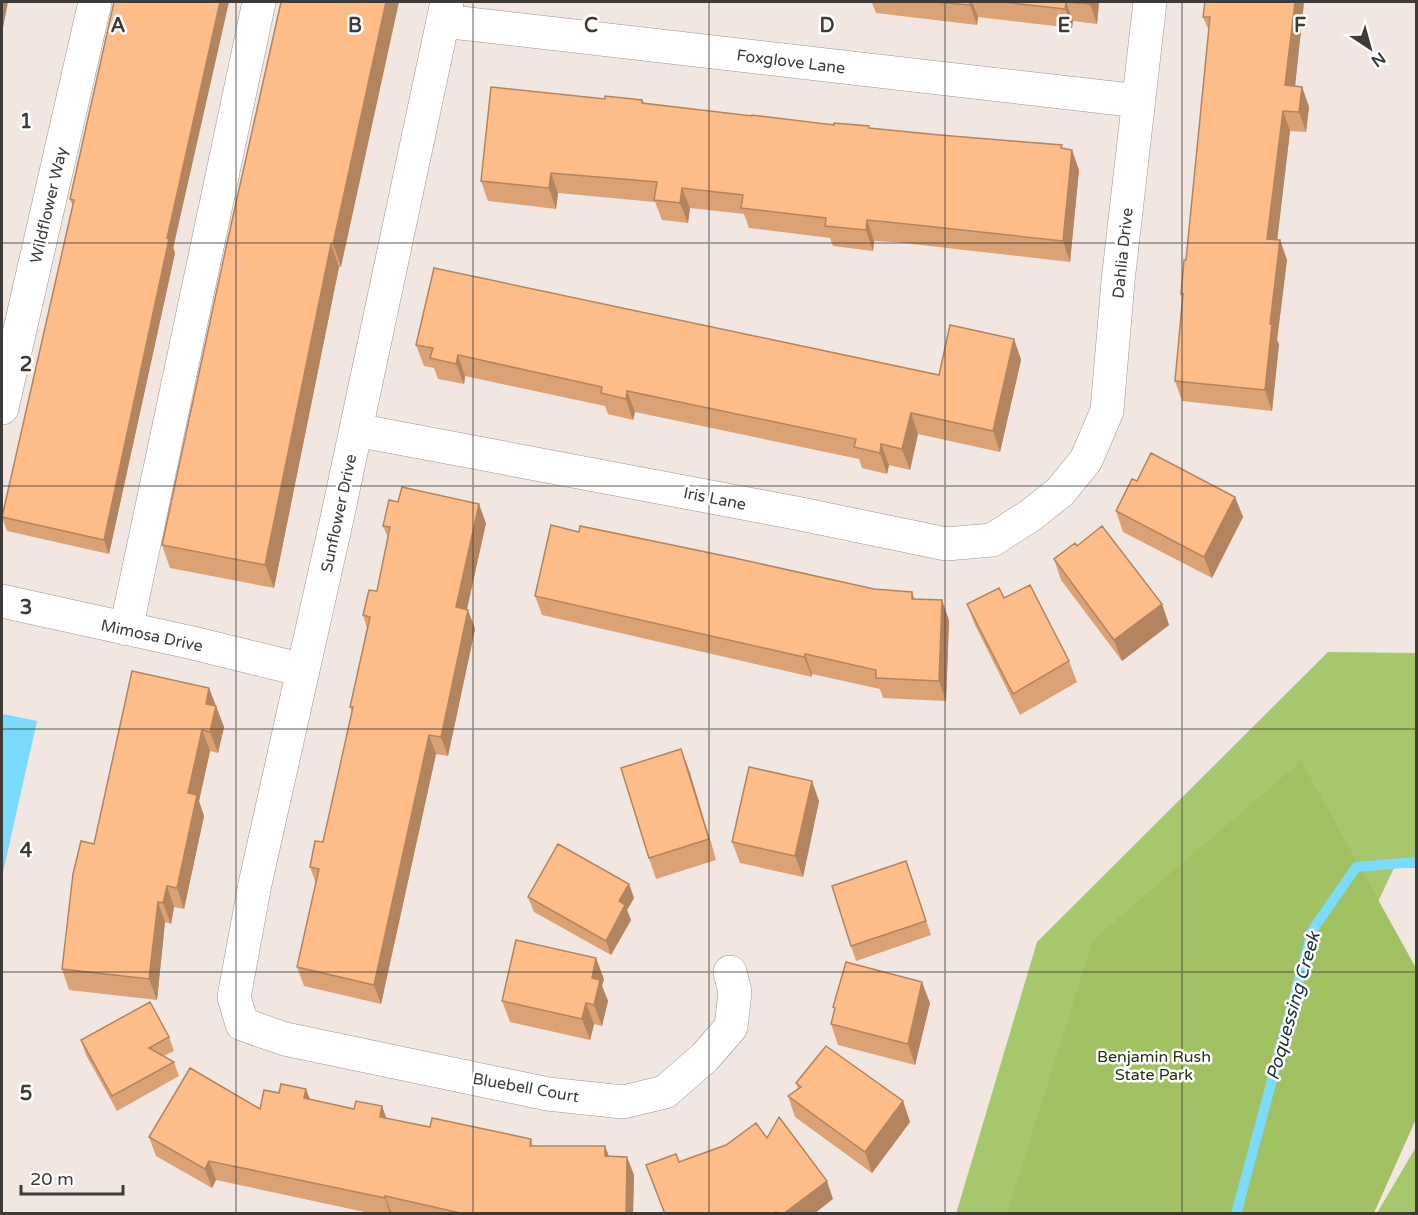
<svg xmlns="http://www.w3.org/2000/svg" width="1418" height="1215" viewBox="0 0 1418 1215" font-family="'Varela Round',sans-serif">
<rect width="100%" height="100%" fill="#f1e7e0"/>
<path fill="#a7c76c" d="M1328 652 1416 653V868H1394L1315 1035 1267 1213 956 1214 1037 942Z
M1416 1147V1213H1377Z"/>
<path fill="#a1c163" d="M1301 761 1416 968V1119L1374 1213H1007L1093 940Z"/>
<path fill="#7bdbfc" d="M2 712 3 714 37 721 2 877Z"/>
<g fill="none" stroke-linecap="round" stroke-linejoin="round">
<path stroke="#7bdbfc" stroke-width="10" d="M1236 1214 1312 931 1356 867 1416 862"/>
<defs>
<path id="minor" d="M447 2 336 523 255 884 234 997 242 1024 285 1039 548 1094 623 1102 665 1092 705 1057 731 1027 735 992 730 972
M443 21 1139 101
M2 408 95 2
M356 430 801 514 946 544 992 540 1031 515 1060 492 1086 460 1107 411 1118 281 1150 2
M2 601 193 643 303 670
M126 629 259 2"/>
</defs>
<use href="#minor" stroke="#9d948d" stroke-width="34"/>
<use href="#minor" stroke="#fff" stroke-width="33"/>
</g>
<path fill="#daa275" d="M114 2 175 253 109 554 7 531 2 517 73 207 70 199Z
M281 2 341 267H339L274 588 170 568 162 545Z
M860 2H1099L1097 24 1073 21 1072 28 978 17 977 25 876 13 872 3Z
M1304 2 1295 86 1302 87 1309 107 1306 132 1290 131 1277 240H1280L1287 260 1277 340 1279 344 1272 411 1182 401 1175 381 1183 299 1181 294 1186 260 1209 31 1203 17Z
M605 99 642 100 644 103 752 116 1063 149 1079 170 1070 262 895 242 874 241 873 251 833 246 830 238 749 228 744 214 690 208 688 223 662 220 655 202 558 193 556 209 488 201 481 181Z
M1014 339 1021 360 1000 452 918 434 910 470 889 465 887 474 862 468 859 459 635 412 633 420 608 414 605 406 465 376 464 384 438 379 434 368 424 366 416 345 939 375Z
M1137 481 1235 497 1243 517 1212 578 1123 532 1116 511Z
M486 523 467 610 475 629 448 756 436 754 381 1004 304 986 297 967 316 884 310 867 323 842 352 712 350 707 367 628 363 615 377 591 388 538 383 526Z
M579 532 874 589 912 592 915 599 949 620 946 701 883 698 880 689 812 674V677L542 615 535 596Z
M1077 546 1162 604 1169 625 1122 661 1061 580 1054 559Z
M1004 598 1069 661 1077 682 1020 715 975 625 967 604Z
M209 688 224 727 218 753 210 751 199 801 204 816 184 909 174 907 171 924 165 922 157 1000 69 990 62 969Z
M689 770 716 860 656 879 649 858Z
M819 801 803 877 740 863 732 842Z
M906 861 931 935 856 961 851 946Z
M629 884 634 898 627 910 631 920 611 955 534 912 528 897Z
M604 979 602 986 608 1001 602 1026 594 1024 590 1040 510 1022 502 1001Z
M930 1003 915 1065 838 1045 831 1024 835 1011 833 1007Z
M169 1037 174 1051 164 1056 174 1062 179 1076 117 1111 86 1055 81 1040Z
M796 1083 903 1101 910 1122 872 1173 795 1117 788 1096 798 1088Z
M306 1089 310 1100 386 1118 430 1127 531 1139 533 1146H605L609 1156 634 1175 633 1214H374L216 1180 212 1188 156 1156 149 1137 260 1109 279 1093Z"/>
<path fill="#b2845f" d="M2 2H8L2 33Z
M220 2H229L173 249 175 253 109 554 104 540 167 238Z
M386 2H399L341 267 333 244Z
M970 2H972L978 17 977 25 970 5Z
M1066 2 1073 21 1072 28 1065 9Z
M1090 2H1099L1097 24 1090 4Z
M1295 2H1304L1293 105 1285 85Z
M1302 87 1309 107 1306 132 1299 112Z
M1283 111 1290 131 1275 259 1267 239Z
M1072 150 1079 170 1070 262 1063 241Z
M551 173 558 193 556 209 549 188Z
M682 188 690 208 688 223 680 203Z
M867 220 874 241 873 251 866 230Z
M1280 240 1287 260 1277 340 1279 344 1272 411 1265 390 1270 324Z
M331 244 339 267 274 588 265 565Z
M1014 339 1021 360 1000 452 993 431Z
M458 355 465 376 464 384 456 364Z
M627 391 635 412 633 420 626 399Z
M911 413 918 434 910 470 902 449Z
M881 444 889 465 887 474 880 453Z
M1235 497 1243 517 1212 578 1204 557Z
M479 504 486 523 463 626 456 607Z
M942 600 949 620 946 701 939 681Z
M1162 604 1169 625 1122 661 1114 640Z
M468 610 475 629 448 756 441 737Z
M805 654 812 674V677L804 657Z
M209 688 224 727 218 753 210 732 206 704Z
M202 730 210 751 199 801 204 816 184 909 177 888 188 793Z
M429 735 436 754 381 1004 374 985Z
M681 749 689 770 716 860 709 839Z
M812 781 819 801 803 877 795 856Z
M629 884 634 898 627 910 631 920 611 955 606 941 619 901Z
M167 886 174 907 171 924 163 903Z
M158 902 165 922 157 1000 149 979Z
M596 958 604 979 602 986 608 1001 602 1026 594 1005 592 978Z
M922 982 930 1003 915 1065 908 1044Z
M586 1003 594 1024 590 1040 582 1019Z
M306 1089 313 1108 304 1098Z
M903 1101 910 1122 872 1173 865 1152Z
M382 1106 389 1125 380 1117Z
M605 1146 612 1165 605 1156Z
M627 1157 634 1175 633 1214H626Z
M209 1161 216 1180 212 1188 205 1169Z
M827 1181 833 1199 814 1214H783Z
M385 1196 392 1214H390L385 1198Z"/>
<path fill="#febc88" stroke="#b2845f" stroke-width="1.5" d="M114 2H220L167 238 169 239 104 540 2 517 74 200 70 199Z
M281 2H386L333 244H331L265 565 162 545 227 243Z
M934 2H970V5Z
M1003 2H1090V4L1066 2 1065 9Z
M1205 2H1295L1285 85 1302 87 1299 112 1283 111 1267 239 1280 240 1270 324H1272L1265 390 1175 381 1183 294H1181L1184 260H1186L1210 17H1203Z
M491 87 605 99V96L642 100V103L752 116V115L834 125V123L869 126V128L940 135 1062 145 1061 148 1072 150 1063 241 888 222 867 220 866 230 825 226 826 218 741 208 743 195 682 188 680 203 654 200 657 182 551 173 549 188 481 181Z
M434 268 939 375 950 325 1014 339 993 431 911 413 902 449 881 444 880 453 854 447 856 439 627 391 626 399 601 393 602 387 458 355 456 364 430 358 433 348 416 345Z
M1151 453 1235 497 1204 557 1116 511 1132 479 1137 481Z
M402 487 479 504 456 607 468 610 441 737 429 735 374 985 297 967 319 869 310 867 315 841 323 842 353 707H350L370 617 363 615 369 590 377 591 390 527 383 526 389 500 398 502Z
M551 525 579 532 580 526 730 557 874 589 912 592V599L942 600 939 681 876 678V670L805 654 804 657 535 596Z
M1102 526 1162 604 1114 640 1054 559 1075 543 1077 546Z
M1030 585 1069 661 1013 694 967 604 999 588 1004 598Z
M132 671 209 688 206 704 216 706 210 732 202 730 188 793 197 795 177 888 167 886 163 903 158 902 149 979 62 969 73 874 81 841 94 844Z
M681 749 709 839 649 858 621 768Z
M749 767 812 781 795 856 732 842Z
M558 844 629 884 619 901 625 905 606 941 528 897Z
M906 861 926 921 851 946 832 886Z
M516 940 596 958 592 978 600 980 594 1005 586 1003 582 1019 502 1001Z
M846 962 922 982 908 1044 831 1024 835 1008 833 1007Z
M150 1002 169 1037 149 1048 174 1062 112 1096 81 1040Z
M826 1046 903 1101 865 1152 788 1096 801 1087 796 1083Z
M190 1068 260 1109 264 1090 279 1093 281 1084 306 1089 304 1098 354 1109 356 1101 382 1106 380 1117 430 1127 432 1118 531 1139 530 1146H605V1156L627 1157 626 1214H465L385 1196V1198L209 1161 205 1169 149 1137Z
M779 1117 827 1181 783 1214H777L776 1212 771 1214H665L646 1165 676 1154 679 1162 726 1145 756 1123 767 1138Z"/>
<path fill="none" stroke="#3e3a37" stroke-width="1.5" stroke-opacity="0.55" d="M236 2V1214M473 2V1214M709 2V1214M945 2V1214M1182 2V1214M2 243H1416M2 486H1416M2 729H1416M2 972H1416"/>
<g text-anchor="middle" stroke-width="5" stroke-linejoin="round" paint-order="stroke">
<g font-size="16" fill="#3e3a37" stroke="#fff">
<text transform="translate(791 61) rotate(7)" y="6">Foxglove Lane</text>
<text transform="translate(48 205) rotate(-77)" y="6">Wildflower Way</text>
<text transform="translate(1122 253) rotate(-84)" y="6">Dahlia Drive</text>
<text transform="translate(715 498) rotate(11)" y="6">Iris Lane</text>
<text transform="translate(338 513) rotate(-78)" y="6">Sunflower Drive</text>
<text transform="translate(152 635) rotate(12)" y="6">Mimosa Drive</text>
<text transform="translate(526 1087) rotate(10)" y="6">Bluebell Court</text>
</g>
<g font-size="16" fill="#27330c" stroke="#fff">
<text x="1154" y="1062">Benjamin Rush<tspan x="1154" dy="18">State Park</tspan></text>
</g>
<g font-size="18" font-style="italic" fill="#1a3038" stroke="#fff">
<text transform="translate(1293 1006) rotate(-74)" y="6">Poquessing Creek</text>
</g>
</g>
<g font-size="20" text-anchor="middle" font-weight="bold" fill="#3e3a37" stroke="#fff" stroke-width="5" stroke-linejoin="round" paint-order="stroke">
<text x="118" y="32">A</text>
<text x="355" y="32">B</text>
<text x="591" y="32">C</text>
<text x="827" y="32">D</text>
<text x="1064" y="32">E</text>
<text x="1300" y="32">F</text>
<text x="26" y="128">1</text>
<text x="26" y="371">2</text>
<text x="26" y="614">3</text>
<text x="26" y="857">4</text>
<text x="26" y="1100">5</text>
</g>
<rect width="1418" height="1215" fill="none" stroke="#3e3a37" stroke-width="6"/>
<g transform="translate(1370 48) rotate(144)" stroke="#ffffff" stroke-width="4.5" paint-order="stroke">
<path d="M0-4.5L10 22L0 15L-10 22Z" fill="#3e3a37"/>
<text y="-9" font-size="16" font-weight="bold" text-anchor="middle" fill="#3e3a37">N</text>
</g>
<path d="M21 1185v9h102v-9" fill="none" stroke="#3e3a37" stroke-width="3"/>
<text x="30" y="1185" font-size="18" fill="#3e3a37" stroke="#ffffff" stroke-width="4.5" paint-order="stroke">20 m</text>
</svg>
